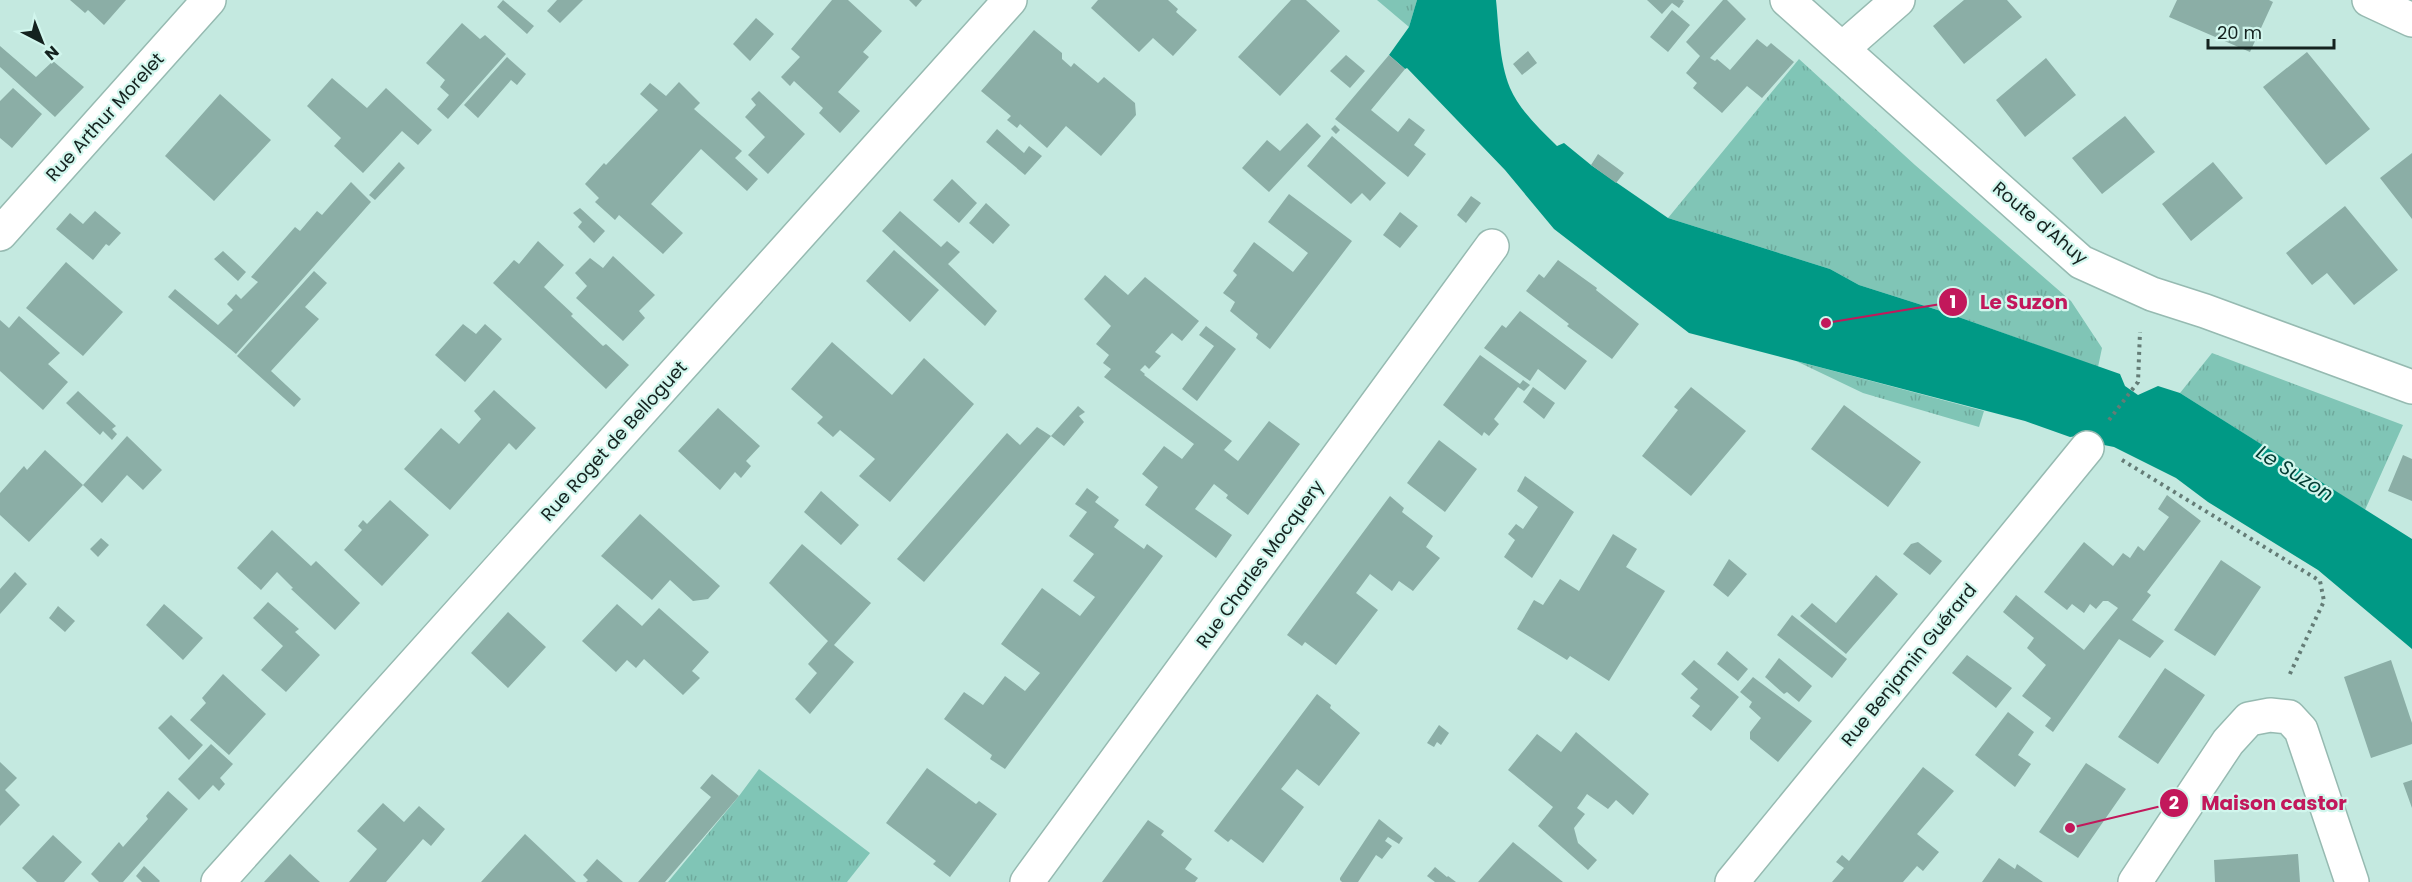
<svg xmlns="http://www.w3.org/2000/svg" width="2412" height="882" viewBox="0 0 2412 882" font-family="Poppins,sans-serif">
<defs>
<pattern id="grass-tufts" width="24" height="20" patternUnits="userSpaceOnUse" patternTransform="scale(1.5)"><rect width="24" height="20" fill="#80c5b6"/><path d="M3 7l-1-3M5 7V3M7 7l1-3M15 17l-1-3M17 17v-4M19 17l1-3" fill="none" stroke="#6ea99c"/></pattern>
</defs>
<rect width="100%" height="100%" fill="#c4e9e0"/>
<path fill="url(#grass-tufts)" d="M1377 0H1417L1409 27Z
M1799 59 1915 165 2071 301 2102 348 2098 367 1947 313 1859 285 1830 269 1668 218Z
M2212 353 2403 425 2365 510 2180 393Z
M1796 361 1984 411 1979 427 1863 393Z
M759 769 870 853 847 882H668L739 796Z"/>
<path fill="#009985" d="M1417 0H1496C1499 28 1499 61 1510 88 1520 111 1540 129 1557 146L1564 143 1591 165 1668 218 1830 269 1859 285 1947 313 2120 374 2125 386 2138 395 2158 386 2180 393 2412 539V649L2318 570 2208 502 2176 478 2114 447 2099 444 2085 435 2070 437 2025 421 1689 333 1554 229 1505 170 1407 68 1405 69 1389 55 1409 27Z"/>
<path fill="#8baea6" d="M70 0H126L104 25 88 10 85 13Z
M503 0 534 26 527 34 497 7Z
M557 0H583L560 23 547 11Z
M832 0H848L882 31 863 52 869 57 838 92 860 111 840 133 819 113 823 108 794 81 790 86 781 77 800 57 791 49Z
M909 0H922L916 7Z
M1098 0H1168L1178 9 1176 12 1197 30 1173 56 1153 38 1139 52 1091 8Z
M1291 0H1306L1340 31 1280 96 1238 57Z
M1647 0H1682L1684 1 1679 8 1672 3 1662 14Z
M1723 0H1727L1746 19 1710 58 1715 61 1717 59 1730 70 1757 39 1767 47 1771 43 1794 62 1762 98 1747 86 1722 113 1693 88 1697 83 1686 73 1700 56 1686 42Z
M1964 0H2007L2022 17 1964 64 1933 26Z
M2177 0H2269L2273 2 2250 52 2169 17Z
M1672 10 1690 25 1668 52 1650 37Z
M756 18 774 34 750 61 733 44Z
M462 23 480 39 485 35 506 54 448 119 437 109 449 95 440 87 445 80 426 63Z
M1034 30 1062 53V59L1071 67 1074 63 1098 83 1104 77 1135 103 1136 115 1101 156 1066 126 1047 148 1020 124 1017 128 1007 120 1011 116 981 91Z
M0 46 36 77 53 61 84 87 55 117 0 67Z
M1528 51 1537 63 1522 75 1513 64Z
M2307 52 2370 129 2326 165 2263 87Z
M1346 55 1365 71 1350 88 1330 71Z
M1389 55 1405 69 1371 110 1398 132 1409 118 1425 130 1414 145 1426 154 1408 177 1335 119Z
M507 57 526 74 517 85 511 80 478 118 464 105Z
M2046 58 2076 95 2025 137 1996 100Z
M332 78 367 108 386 88 432 130 418 145 402 131 363 173 334 146 341 138 307 106Z
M679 82 700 103 694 109 742 151 735 158 758 179 747 191 701 149 651 204 683 233 663 254 619 215 615 220 595 202 599 198 585 184 604 163 606 165 658 110 640 94 650 83 666 96Z
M13 88 42 114 12 148 0 138V101Z
M759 91 805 134 768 174 748 155 765 137 745 117 756 105 751 99Z
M220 94 271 140 214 201 165 156Z
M2125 116 2155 152 2102 194 2072 158Z
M1307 123 1321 136 1269 192 1242 168 1267 140 1280 151Z
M1335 125 1340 130 1336 134 1331 129Z
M997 129 1024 153 1029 146 1042 156 1025 175 986 142Z
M1332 136 1386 183 1370 201 1362 193 1351 204 1307 166Z
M2412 153V219L2380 178Z
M1598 154 1624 173 1616 183 1591 165Z
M399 162 405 168 375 200 369 195Z
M2213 162 2243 198 2191 241 2162 204Z
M952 179 977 203 959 223 933 200Z
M351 182 371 202 236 354 168 297 175 289 218 325 233 310 227 304 236 294 241 299 258 282 251 277 295 227 300 231 317 211 322 215Z
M1289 194 1352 241 1270 349 1256 338 1258 334 1230 311 1235 302 1223 293 1237 275 1233 271 1254 242 1293 272 1308 253 1268 222Z
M1471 196 1481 203 1466 223 1457 215Z
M986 203 1010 225 993 244 969 223Z
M2345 206 2398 270 2354 305 2327 273 2312 285 2286 253Z
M580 208 605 231 594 243 578 227 582 222 573 213Z
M95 211 121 233 109 246 106 244 93 260 56 229 70 213 83 224Z
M900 211 941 247 947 241 960 252 948 264 997 311 985 326 882 231Z
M1400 212 1418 226 1400 248 1383 235Z
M538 241 564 265 544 287 573 314 571 316 603 346 606 344 629 365 606 389 493 283 514 260 519 264Z
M894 250 939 290 910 322 866 281Z
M223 251 246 272 238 281 214 259Z
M613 256 655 295 639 311 645 318 623 341 576 298 587 286 575 273 590 258 603 268Z
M1558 260 1597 288 1596 290 1639 324 1612 359 1567 326 1569 324 1526 291 1539 274 1544 278Z
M66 262 123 312 83 356 26 308Z
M314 271 327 283 305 307 319 319 271 371 301 399 294 407 237 356Z
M1105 275 1128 295 1145 277 1199 321 1182 341 1172 333 1155 352 1161 356 1149 369 1145 365 1140 370 1145 374 1144 375 1232 441 1224 450 1238 461 1269 421 1300 444 1248 515 1226 498 1228 495 1214 484 1195 509 1232 535 1216 558 1145 505 1158 487 1142 474 1164 446 1182 459 1194 444 1104 377 1111 369 1103 363 1109 355 1096 344 1111 326 1084 299Z
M1520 311 1587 361 1565 390 1538 369 1530 381 1484 348 1502 325 1506 328Z
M19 316 60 353 48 364 68 382 43 410 0 371V320L9 328Z
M463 324 476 334 485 324 502 339 465 382 435 355Z
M1206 326 1236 349 1197 401 1182 389 1214 346 1199 335Z
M832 342 892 395 924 358 974 404 890 502 859 476 875 459 840 430 833 437 817 423 823 417 791 389Z
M1480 355 1520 384 1523 380 1530 385 1524 391 1518 387 1494 419 1499 424 1489 436 1484 432 1482 436 1443 405Z
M1533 387 1555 403 1544 419 1523 402Z
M1691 387 1746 431 1691 496 1642 456 1678 410 1674 407Z
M494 390 536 428 516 450 509 443 450 510 404 469 441 428 459 444 481 419 474 411Z
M78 391 116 426 112 429 117 434 112 440 103 431 100 435 66 403Z
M1844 405 1921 462 1888 507 1811 449Z
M1078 406 1085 412 1079 416 1084 422 1064 446 1051 436Z
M718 408 760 446 746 461 751 466 741 478 735 472 720 490 678 451Z
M1037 427 1051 436 924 582 897 559 1007 433 1020 445Z
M127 436 162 470 143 490 127 475 102 503 83 485Z
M1439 440 1477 469 1445 512 1407 483Z
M45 450 83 485 29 542 0 515V493L24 466 27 470Z
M2403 455 2412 459V501L2388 491Z
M1525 476 1574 512 1532 578 1504 557 1515 540 1508 534 1516 524 1523 529 1538 507 1517 491Z
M1087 488 1099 497 1095 502 1119 520 1114 527 1144 549 1147 544 1163 556 1005 769 990 759 992 755 944 719 964 692 983 705 1005 676 1025 691 1040 673 1001 644 1042 588 1080 616 1095 597 1073 581 1094 554 1069 536 1087 512 1075 504Z
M821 491 859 525 841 545 804 512Z
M2167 495 2201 521 2147 592 2151 595 2132 620 2164 641 2150 658 2119 639 2053 732 2045 726 2051 718 2022 696 2046 665 2027 648 2034 638 2003 612 2016 595 2084 650 2118 608 2108 601H2103L2096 609 2090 604 2084 613 2072 604 2067 610 2044 592 2084 542 2113 566 2123 553 2130 558 2138 546 2144 551 2169 517 2158 509Z
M1390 496 1404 508 1402 512 1433 536 1426 547 1440 558 1413 591 1399 581 1392 591 1370 574 1356 593 1378 610 1336 665 1305 642 1302 646 1287 635Z
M390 500 429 535 382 586 344 550 362 530 358 526 363 520 367 524Z
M640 514 720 586 708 599 693 601 670 580 652 600 601 556Z
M272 530 311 566 316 561 360 603 335 630 291 589 293 588 277 572 261 590 237 568Z
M1613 534 1637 549 1626 567 1665 591 1609 681 1570 656 1567 660 1517 629 1534 600 1543 605 1560 579 1579 591Z
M101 538 109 545 98 557 90 549Z
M1918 542 1942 561 1930 575 1903 554 1911 544Z
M802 544 871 603 834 645 854 662 810 714 795 699 817 673 808 664 828 641 769 583Z
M1729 559 1747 574 1728 597 1713 585Z
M2221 560 2261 587 2215 656 2174 630Z
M15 572 27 584 0 614V589Z
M1876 575 1898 594 1846 654 1800 616 1812 603 1836 623Z
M268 602 299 629 295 632 320 655 286 692 261 670 283 646 253 618Z
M164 604 203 638 183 660 146 625Z
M617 604 642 626 659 608 709 652 692 671 700 678 683 695 644 659 636 668 627 660 616 672 582 641Z
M58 606 75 621 65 632 49 618Z
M508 612 546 647 508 688 471 653Z
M1792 615 1847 659 1832 678 1777 635Z
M1727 651 1748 669 1738 681 1717 664Z
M1967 655 2012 688 1996 708 1952 673Z
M1779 658 1812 686 1799 702 1787 692 1784 694 1765 677Z
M1694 660 1739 697 1711 731 1692 716 1700 706 1690 698 1698 689 1681 674Z
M2391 660 2412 723V744L2371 758 2344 677Z
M2165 668 2205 695 2158 764 2118 737Z
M223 674 266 714 229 755 190 720 206 703 202 698Z
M1753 677 1812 721 1778 762 1750 739V732L1761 718 1749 707 1752 702 1740 692Z
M1317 694 1331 705 1330 708 1360 733 1319 786 1297 769 1281 789 1304 807 1263 863 1231 839 1228 842 1214 831Z
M2008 712 2034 732 2018 755 2031 764 2015 787 1975 755Z
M171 715 203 745 189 760 158 728Z
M1439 725 1449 733 1441 745 1437 742 1434 747 1427 743Z
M1576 732 1649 794 1633 815 1616 800 1608 809 1587 794 1577 808 1585 814 1574 828 1578 843 1597 860 1588 870 1538 826 1553 807 1508 770 1537 734 1561 752Z
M211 744 233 764 220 778 225 784 219 791 213 785 199 800 178 779Z
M0 762 17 778 5 790 20 805 0 826Z
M2086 763 2126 789 2078 858 2039 832Z
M1923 767 1954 791 1917 834 1939 852 1923 871 1917 866 1903 882H1832L1844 868 1836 862 1842 855 1849 861Z
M927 768 976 804 979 801 997 814 950 877 933 864 936 861 886 823Z
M712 774 739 796 665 882H638L711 797 700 788Z
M2412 780V808L2403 783Z
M168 791 188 809 123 882H99L91 874 119 842 123 847 148 819 146 816Z
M383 803 404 822 419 806 445 829 431 846 423 839 386 882H349L377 849 357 831Z
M1379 819 1403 838 1399 844 1388 837 1385 841 1392 846 1382 859 1376 855 1358 882H1342L1340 880V878Z
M1148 820 1164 831 1161 835 1192 859 1185 869 1198 878 1195 882H1102Z
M525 834 576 882H481Z
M53 835 82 862 64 882H37L22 868Z
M1513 842 1563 882H1478Z
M290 854 309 872 320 882H264Z
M2298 854 2300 882H2215L2214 860Z
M1999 858 2015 869 2017 864 2043 882H1982Z
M597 859 623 882H586L588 880 583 875Z
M144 866 160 881 159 882H142L136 876Z
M1435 867 1447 877 1448 876 1456 882H1435L1427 876Z"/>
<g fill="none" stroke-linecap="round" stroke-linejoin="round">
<defs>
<path id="street" d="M2369 0 2412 20
M1842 49 1898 0
M0 234 209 0
M218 882 1010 0
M1027 882 1492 246
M1732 882 2087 448
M2135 882 2228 742 2249 719 2270 715 2289 717 2301 730 2352 882"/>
<path id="secondary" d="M1787 0 2081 262 2152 294 2205 311 2412 387"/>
</defs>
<use href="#street" stroke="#96bab1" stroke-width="36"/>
<use href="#secondary" stroke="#96bab1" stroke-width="36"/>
<path stroke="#647c76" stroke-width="4" stroke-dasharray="3 4.5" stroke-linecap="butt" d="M2109 420 2138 382 2140 332
M2122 460 2320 581 2324 601 2288 678"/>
<use href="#street" stroke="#fff" stroke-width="33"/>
<use href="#secondary" stroke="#fff" stroke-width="33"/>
</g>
<g text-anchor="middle" stroke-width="4.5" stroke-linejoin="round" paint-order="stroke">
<g font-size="18" fill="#14221f" stroke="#d1f6ed">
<text transform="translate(105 117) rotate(-48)" y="6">Rue Arthur Morelet</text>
<text transform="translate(2040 223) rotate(40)" y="6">Route d'Ahuy</text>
<text transform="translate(614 441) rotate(-48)" y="6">Rue Roget de Belloguet</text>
<text transform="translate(1260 564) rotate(-54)" y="6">Rue Charles Mocquery</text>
<text transform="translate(1909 665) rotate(-51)" y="6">Rue Benjamin Guérard</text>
</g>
<g font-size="20" font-style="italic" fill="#023c33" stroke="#d1f6ed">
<text transform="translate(2295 473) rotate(32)" y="7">Le Suzon</text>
</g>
</g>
<path fill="none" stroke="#c2185b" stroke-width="2" d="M1826 323L1953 302M2070 828L2174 803"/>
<g fill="#c2185b" stroke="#d1f6ed" stroke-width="2">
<circle cx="1826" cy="323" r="6"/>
<circle cx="2070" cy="828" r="6"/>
<circle cx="1953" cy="302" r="15"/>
<circle cx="2174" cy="803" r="15"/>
</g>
<g font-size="18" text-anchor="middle" font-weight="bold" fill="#fff">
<text x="1953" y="308">1</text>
<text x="2174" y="809">2</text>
</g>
<g font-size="20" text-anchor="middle" font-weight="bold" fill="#c2185b" stroke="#d1f6ed" stroke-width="4.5" stroke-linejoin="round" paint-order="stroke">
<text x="2024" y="309">Le Suzon</text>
<text x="2274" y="810">Maison castor</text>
</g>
<g transform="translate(42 42) rotate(138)" stroke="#d1f6ed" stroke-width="4.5" paint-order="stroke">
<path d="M0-4.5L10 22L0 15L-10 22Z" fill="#14221f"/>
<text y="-9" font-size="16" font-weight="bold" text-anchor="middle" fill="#14221f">N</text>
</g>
<path d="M2208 39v9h126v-9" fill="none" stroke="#14221f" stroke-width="3"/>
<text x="2217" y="39" font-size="18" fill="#14221f" stroke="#d1f6ed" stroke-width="4.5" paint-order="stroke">20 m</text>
</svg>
